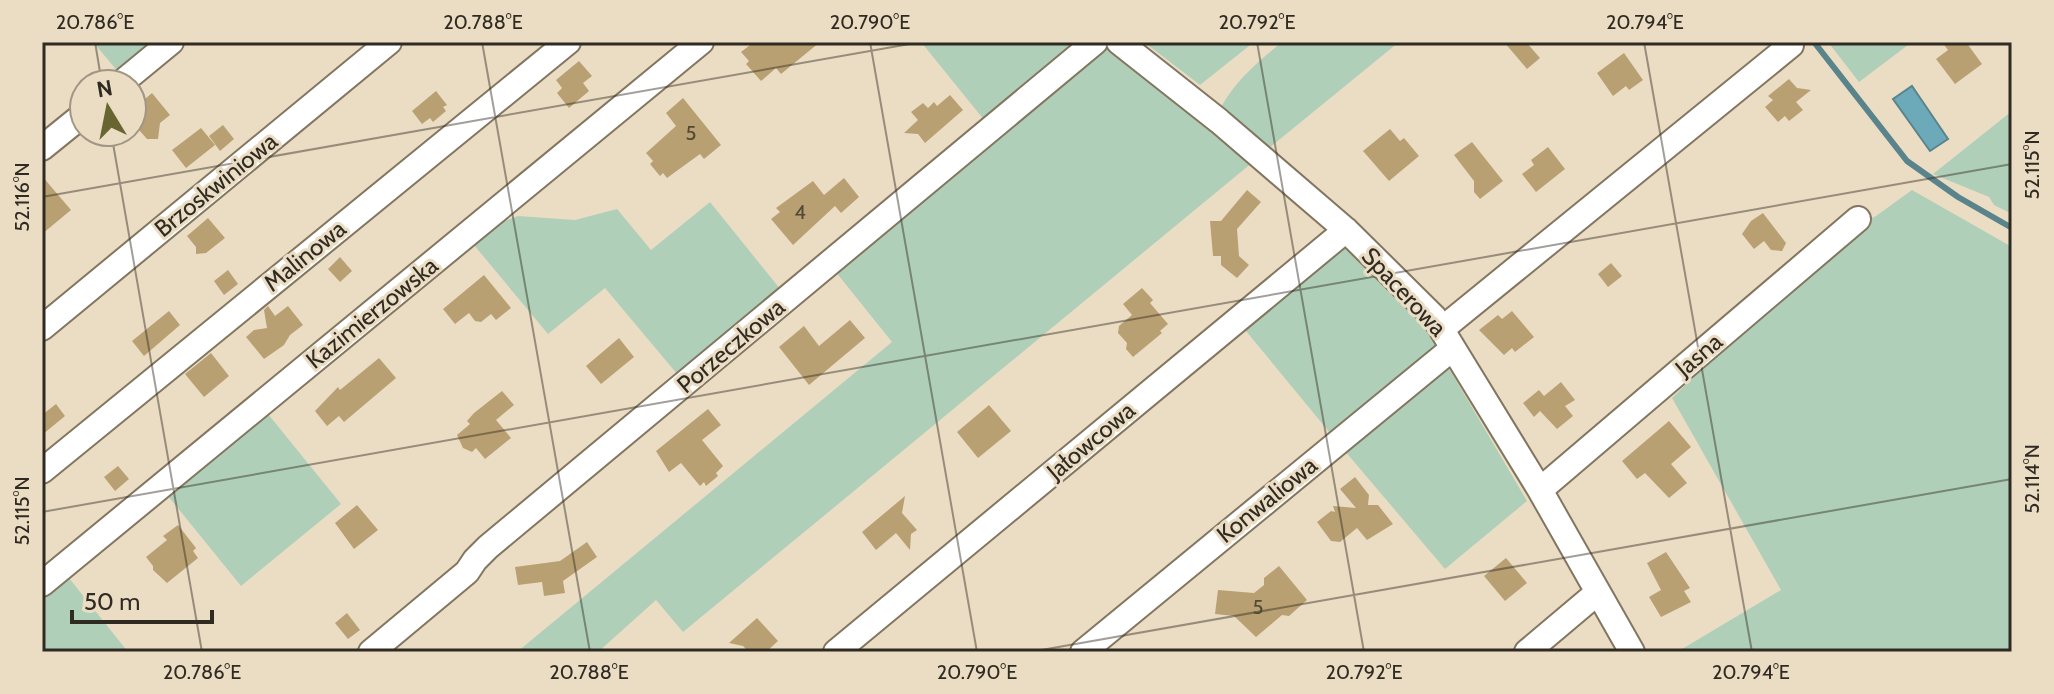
<svg xmlns="http://www.w3.org/2000/svg" width="2054" height="694" viewBox="0 0 2054 694" font-family="Cabin,sans-serif">
<rect width="100%" height="100%" fill="#ebddc4"/>
<path fill="#b0cfb9" d="M93 42H159L120 74Z
M921 42H1080L985 121Z
M1144 42H1254L1200 85Z
M1282 42H1399L1268 149 1221 107C1237 79 1258 62 1282 42Z
M1828 42H1912L1859 82Z
M1114 45 1253 162 683 632 656 600 598 652H517L892 342 835 271 1104 47Z
M2012 111V214L1994 205 1989 197 1933 174Z
M1912 190 2012 247V652H1677L1781 590 1672 398 1764 309 1861 223 1876 216Z
M710 202 781 290 678 375 605 288 548 334 474 245 502 222 518 216 575 220 617 209 651 250Z
M1343 243 1429 325 1439 343 1330 433 1241 325Z
M1443 370H1450L1527 501 1445 569 1344 450Z
M268 414 341 504 241 586 168 496Z
M69 578 128 652H42V600Z"/>
<path fill="#6caaba" stroke="#5a848c" stroke-width="2" d="M1912 86 1948 139 1930 151 1893 99Z"/>
<g fill="none" stroke-linecap="round" stroke-linejoin="round">
<path stroke="#5a848c" stroke-width="6" d="M1814 42 1907 161 1958 197 2012 228"/>
</g>
<path fill="#b9a072" d="M754 42H820L781 74 776 68 761 81 746 64 749 61 741 52Z
M1504 42H1526L1540 58 1527 69Z
M1942 42H1966L1982 64 1955 84 1936 59 1948 50Z
M1624 53 1643 80 1629 90 1626 86 1613 96 1597 73Z
M579 61 592 76 583 83 589 91 569 108 557 93 562 88 556 80Z
M1789 79 1797 88 1811 90 1796 102 1803 110 1789 121 1785 116 1778 122 1765 107 1773 100 1768 96Z
M436 91 447 105 443 107 446 111 433 122 430 118 422 124 412 111Z
M152 93 170 115 160 123 158 139H147L139 130 132 135V110Z
M950 95 963 110 925 143 918 134 904 133 918 120 911 112 923 103 928 108 934 102 937 106Z
M683 98 721 145 704 159 700 154 667 178 663 173 660 176 650 164 653 161 646 153 676 126 666 113Z
M223 125 234 139 220 151 209 136Z
M201 128 215 145 186 168 172 150Z
M1390 129 1400 141 1404 138 1419 156 1389 181 1363 151Z
M1472 142 1503 181 1480 199 1474 192V181L1454 155Z
M1548 147 1565 169 1536 192 1522 174 1534 165 1531 160Z
M42 176 71 210 42 234Z
M844 178 859 197 841 213 835 206 793 245 771 219 780 212 776 208 813 181 824 195Z
M1247 190 1261 202 1237 229 1239 256 1249 265 1237 278 1221 265V256H1213L1210 221H1221Z
M1763 213 1786 243 1782 251 1771 250 1764 241 1754 249 1742 234 1751 221Z
M208 218 225 238 206 253 196 254V247L187 236Z
M340 257 352 271 340 282 328 269Z
M1611 263 1622 276 1608 287 1598 274Z
M228 270 238 284 224 295 214 281Z
M484 275 511 308 496 320 491 314 481 322 475 321 469 313 455 324 443 309Z
M1142 288 1153 300 1150 303 1168 324 1160 331 1162 333 1133 357 1126 349 1127 343 1118 333 1119 326 1132 315 1123 304Z
M268 306 275 316 288 306 303 325 290 335 284 345 264 359 246 337 254 330 267 328 264 310Z
M169 311 180 325 144 356 132 341Z
M1512 311 1534 337 1515 352 1512 348 1504 355 1479 330 1498 315 1502 319Z
M850 320 865 338 809 385 779 347 804 326 819 346Z
M619 338 634 357 601 384 586 366Z
M211 353 229 376 204 397 185 374Z
M379 358 396 378 344 422 339 416 327 426 315 411 338 387 340 390Z
M1561 382 1575 400 1565 406 1573 416 1557 429 1540 411 1534 417 1523 403 1539 390 1544 396Z
M502 391 514 405 496 420 511 438 485 459 476 448 472 452 463 448 457 435 470 424 467 421 474 413Z
M56 404 65 416 42 435V415Z
M989 405 1011 431 978 458 957 432Z
M708 409 721 425 702 440 723 466 716 473 718 476 706 486 704 482 700 486 681 463 669 472 656 451Z
M1669 421 1691 447 1671 464 1687 483 1669 498 1645 473 1637 479 1622 461Z
M118 466 129 479 115 491 104 477Z
M1355 477 1369 495 1368 505H1378L1393 524 1367 540 1357 528 1340 542 1331 541 1317 522 1331 511 1335 512 1333 506 1356 508 1340 489Z
M905 496 902 513 917 530 911 534 910 550 896 533 876 550 862 532Z
M357 505 378 530 354 549 335 523Z
M178 525 196 548 193 551 198 558 167 583 153 570V566L146 557 167 540 163 536Z
M587 542 597 557 563 581 565 593 544 596 542 582 518 585 515 567 560 561Z
M1666 552 1690 588 1684 591 1691 602 1661 617 1649 597 1661 590 1647 563Z
M1506 558 1527 583 1505 601 1484 576Z
M1279 566 1307 600 1289 616 1282 615 1256 637 1234 616 1215 614 1218 590 1254 593 1264 585V578Z
M347 613 360 630 348 639 335 623Z
M757 618 778 641 766 652H749L743 646 729 643Z"/>
<g fill="none" stroke-linecap="round" stroke-linejoin="round">
<defs>
<path id="minor" d="M1119 42 1219 121 1346 230 1434 317 1540 490 1632 652
M120 84 171 42
M42 148 84 114
M42 328 389 42
M1442 329 1791 45
M42 471 568 42
M1540 490 1858 219
M42 584 701 42
M371 652 467 572 475 560 488 547 1095 42
M836 652 1346 230
M1083 652 1453 348
M1527 652 1597 593"/>
</defs>
<use href="#minor" stroke="#827660" stroke-width="28"/>
<use href="#minor" stroke="#fff" stroke-width="24"/>
</g>
<path fill="none" stroke="#302b22" stroke-width="2" stroke-opacity="0.45" d="M95 42 102 84M482 42 590 652M870 42 977 652M1257 42 1364 652M1644 42 1752 652M111 132 202 652M42 197 921 42M42 512 2012 164M1030 652 2012 479"/>
<g text-anchor="middle" stroke-width="6" stroke-linejoin="round" paint-order="stroke">
<g font-size="20" fill="#524836">
<text x="691" y="140">5</text>
<text x="800" y="219">4</text>
<text x="1258" y="614">5</text>
</g>
<g font-size="24" fill="#302b22" stroke="#ebddc4">
<text transform="translate(216 185) rotate(-39)" y="8">Brzoskwiniowa</text>
<text transform="translate(305 256) rotate(-39)" y="8">Malinowa</text>
<text transform="translate(1404 292) rotate(47)" y="8">Spacerowa</text>
<text transform="translate(372 313) rotate(-39)" y="8">Kazimierzowska</text>
<text transform="translate(731 346) rotate(-40)" y="8">Porzeczkowa</text>
<text transform="translate(1699 355) rotate(-40)" y="8">Jasna</text>
<text transform="translate(1091 441) rotate(-40)" y="8">Jałowcowa</text>
<text transform="translate(1267 500) rotate(-39)" y="8">Konwaliowa</text>
</g>
</g>
<rect width="2054" height="694" fill="none" stroke="#ebddc4" stroke-width="88"/>
<g transform="translate(108 108) rotate(350)"><circle r="38" fill="#ebddc4" stroke="#a09683" stroke-width="2"/>
<path d="M0-6L14 30L0 20L-14 30Z" fill="#696531"/>
<text y="-12" font-size="22" font-weight="bold" text-anchor="middle" fill="#302b22">N</text>
</g>
<path d="M72 610v12h140v-12" fill="none" stroke="#302b22" stroke-width="4"/>
<text x="84" y="610" font-size="24" fill="#302b22" stroke="#ebddc4" stroke-width="6" paint-order="stroke">50 m</text>
<rect x="44" y="44" width="1966" height="606" fill="none" stroke="#302b22" stroke-width="3"/>
<g font-size="20" text-anchor="middle" fill="#302b22">
<text x="95" y="29">20.786°E</text>
<text x="483" y="29">20.788°E</text>
<text x="870" y="29">20.790°E</text>
<text x="1257" y="29">20.792°E</text>
<text x="1645" y="29">20.794°E</text>
<text transform="translate(2032 165) rotate(-90)" y="7">52.115°N</text>
<text transform="translate(22 197) rotate(-90)" y="7">52.116°N</text>
<text transform="translate(2032 479) rotate(-90)" y="7">52.114°N</text>
<text transform="translate(22 511) rotate(-90)" y="7">52.115°N</text>
<text x="202" y="679">20.786°E</text>
<text x="589" y="679">20.788°E</text>
<text x="977" y="679">20.790°E</text>
<text x="1364" y="679">20.792°E</text>
<text x="1751" y="679">20.794°E</text>
</g>
</svg>
